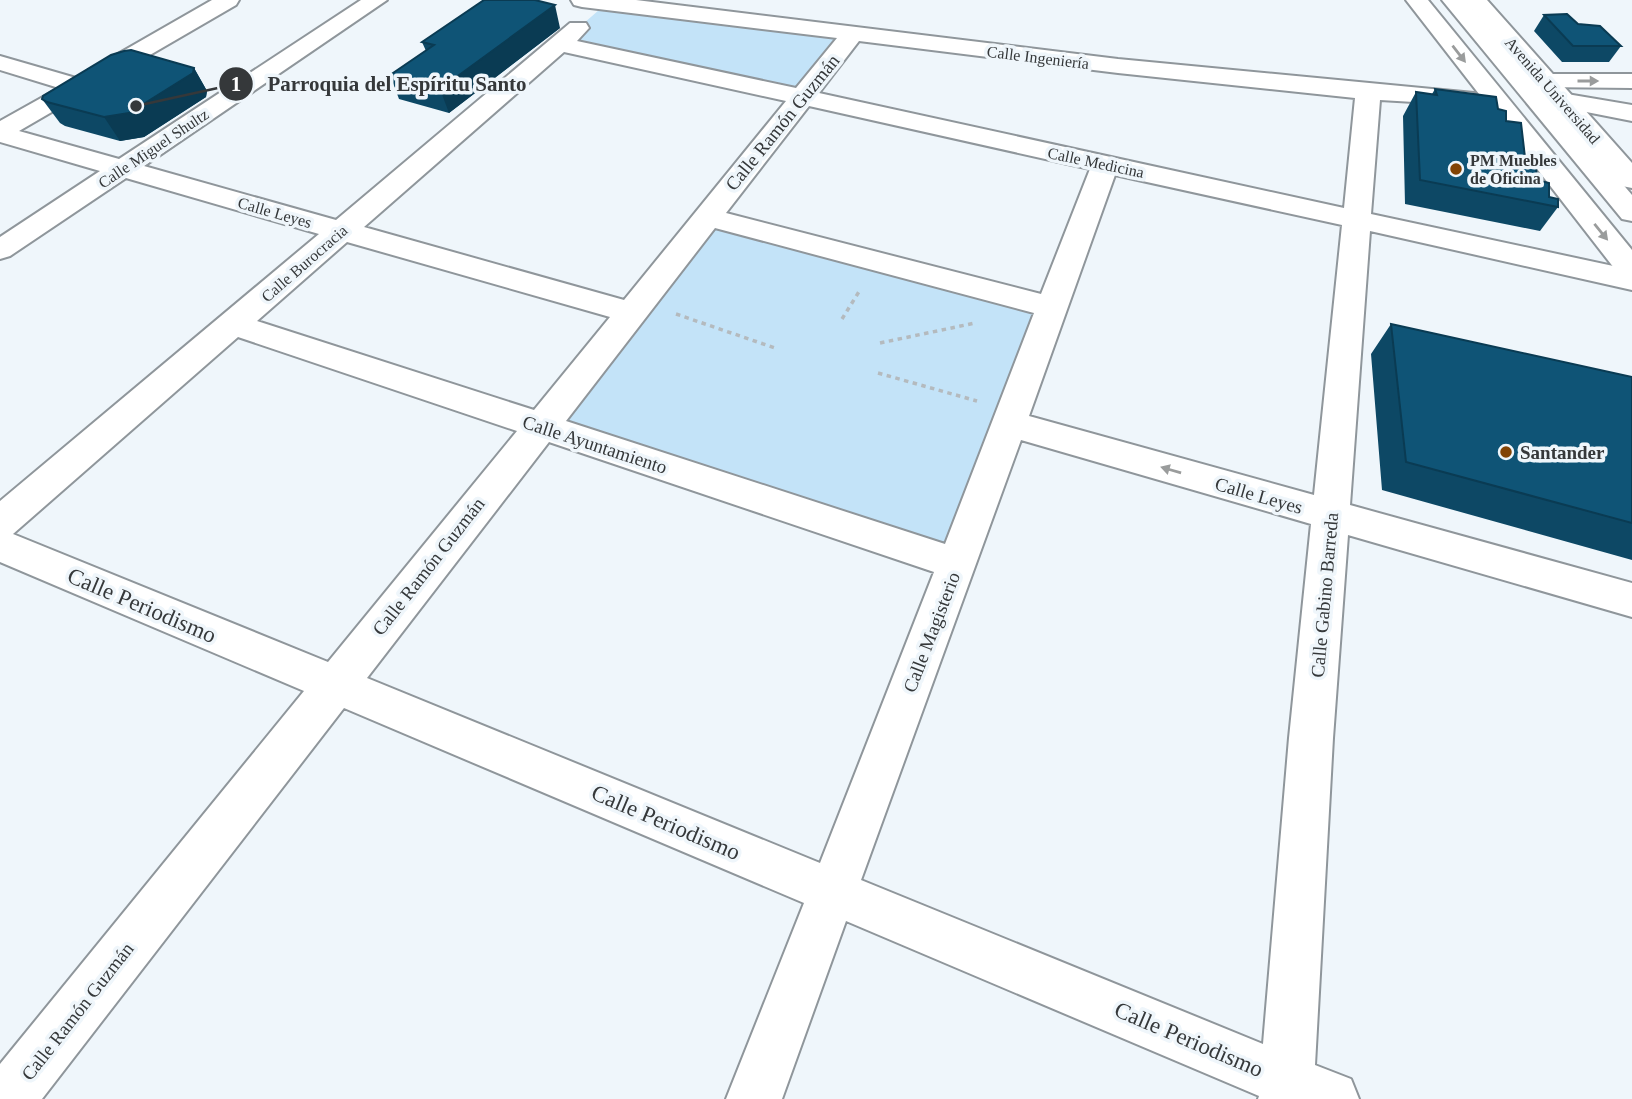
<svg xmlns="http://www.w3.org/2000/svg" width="1632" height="1099" viewBox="0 0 1632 1099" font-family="Georgia,serif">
<rect width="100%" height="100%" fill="#eff6fb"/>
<path fill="#c3e3f8" d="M607 3 852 35 802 97 560 44Z
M706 217 1051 307 957 564 539 426Z"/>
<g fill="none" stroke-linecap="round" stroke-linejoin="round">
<defs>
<path id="minor" d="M212 0H239L236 5 19 131 119 159 361 0H387L144 166 336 220 570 23H586L589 28 577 41 796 88 837 38 582 7 574 5 571 0H636L1118 59 1474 93 1477 98 1474 103 1465 105 1380 100 1371 214 1632 270V290L1370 231 1350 505 1632 583V617L1348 535 1333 738 1315 1065 1351 1079 1359 1099H1258L1259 1096 846 921 782 1099H726L804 903 344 708 42 1099H0V1064L304 691 0 562V501L319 234 126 178 10 256 0 259V237L100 171 0 142V121L59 88 0 70V56L76 78ZM859 41 1118 73 1355 98 1344 208 819 93ZM564 52 786 101 624 300 364 227ZM809 106 1090 169 1041 294 726 213ZM1115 175 1342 225 1314 495 1029 416ZM715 228 1034 313 945 544 566 421ZM347 242 610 317 534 410 257 321ZM238 337 517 431 328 662 13 534ZM1021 440 1311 524 1289 738 1263 1044 861 880ZM549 442 934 572 820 863 367 678Z
M1442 0H1465L1533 80 1536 76 1545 74H1632V88L1539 87 1549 99 1552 95 1561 93 1632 105V121L1556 106 1632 195V221L1622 219Z"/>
<path id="major" d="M1406 0H1428L1632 250V280L1621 277Z
M1464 0H1487L1632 163V188L1622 186Z"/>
</defs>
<use href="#minor" stroke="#8f969b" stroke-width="4"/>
<use href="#major" stroke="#8f969b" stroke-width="4"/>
<path stroke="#b4babe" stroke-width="3.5" stroke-dasharray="4.5 4.5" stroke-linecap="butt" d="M676 314 775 348
M842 319 860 290
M880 343 975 323
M878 373 977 401"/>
<use href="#minor" fill="#fff" fill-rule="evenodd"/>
<use href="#major" fill="#fff" fill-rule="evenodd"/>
</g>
<path fill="#0d4865" d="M1544 15 1578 24 1621 46 1609 62H1562L1534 31Z
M560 28 449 113 399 99 390 75 426 51 422 42Z
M194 68 207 91 206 97 144 137 120 141 65 126 60 123 42 99Z
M1435 89 1498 109 1506 121 1526 166 1549 197 1558 207 1540 231 1405 204 1403 116 1416 92 1432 94Z
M1391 324 1632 377V560L1382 490 1371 354Z"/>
<path fill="#0a3b53" d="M555 5 560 28 449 113 440 89Z
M194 68 207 91 206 97 144 137 120 141 104 117Z"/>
<path fill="#0f5476" stroke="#0a3b53" stroke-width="2" d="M484 0H535L555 5 440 89 390 75 434 45 422 42Z
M1567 14 1578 24 1600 26 1621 46H1573L1544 15Z
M131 50 194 68 193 73 129 113 104 117 47 102 42 99 43 96 111 55 124 51Z
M1435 89 1496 97 1498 109 1506 111V121L1521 123 1526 166 1536 167 1537 180 1549 183V197L1558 199V207L1420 180 1416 92 1437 95Z
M1391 324 1632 377V523L1406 462Z"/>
<defs><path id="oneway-solid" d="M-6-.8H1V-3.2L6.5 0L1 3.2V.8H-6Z" transform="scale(1.75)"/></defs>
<g fill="#9a9c9c">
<use href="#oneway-solid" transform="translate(1459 54) rotate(52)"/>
<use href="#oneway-solid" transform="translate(1588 81)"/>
<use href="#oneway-solid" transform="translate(1601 232) rotate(51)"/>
<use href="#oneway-solid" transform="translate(1171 470) rotate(-164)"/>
</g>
<g fill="#824405" stroke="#eff6fb" stroke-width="2.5">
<circle cx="1456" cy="169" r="7"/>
<circle cx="1506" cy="452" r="7"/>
</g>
<g text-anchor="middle" stroke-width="7" stroke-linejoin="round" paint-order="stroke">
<g font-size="16" fill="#35383a" stroke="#eff6fb">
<text transform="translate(1038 57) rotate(7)" y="6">Calle Ingeniería</text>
<text transform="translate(1553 90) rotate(49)" y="6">Avenida Universidad</text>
<text transform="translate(153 148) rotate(-34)" y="6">Calle Miguel Shultz</text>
<text transform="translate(1096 162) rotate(12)" y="6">Calle Medicina</text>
<text transform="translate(275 212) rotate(16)" y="6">Calle Leyes</text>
<text transform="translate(304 263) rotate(-41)" y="6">Calle Burocracia</text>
</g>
<g font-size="16" font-weight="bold" fill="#35383a" stroke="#eff6fb" text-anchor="start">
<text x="1470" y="166">PM Muebles<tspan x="1470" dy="18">de Oficina</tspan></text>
</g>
<g font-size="19" fill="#35383a" stroke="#eff6fb">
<text transform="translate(782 122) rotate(-51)" y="7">Calle Ramón Guzmán</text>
<text transform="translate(595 444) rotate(18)" y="7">Calle Ayuntamiento</text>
<text transform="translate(1259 495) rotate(16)" y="7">Calle Leyes</text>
<text transform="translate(428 566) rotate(-52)" y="7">Calle Ramón Guzmán</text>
<text transform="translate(1324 595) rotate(-85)" y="7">Calle Gabino Barreda</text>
<text transform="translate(931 632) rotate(-69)" y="7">Calle Magisterio</text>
<text transform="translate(77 1011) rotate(-52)" y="7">Calle Ramón Guzmán</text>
</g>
<g font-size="19" font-weight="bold" fill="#35383a" stroke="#eff6fb" text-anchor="start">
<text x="1520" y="459">Santander</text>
</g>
<g font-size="23" fill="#35383a" stroke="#eff6fb">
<text transform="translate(142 605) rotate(23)" y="8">Calle Periodismo</text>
<text transform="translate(666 822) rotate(23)" y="8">Calle Periodismo</text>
<text transform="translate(1189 1039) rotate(23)" y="8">Calle Periodismo</text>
</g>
</g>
<path fill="none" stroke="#35383a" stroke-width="2.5" d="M136 106L236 84"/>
<g fill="#35383a" stroke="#eff6fb" stroke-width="2.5">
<circle cx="136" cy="106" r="7"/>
<circle cx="236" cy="84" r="18"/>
</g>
<g font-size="21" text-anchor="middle" font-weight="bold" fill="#fff">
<text x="236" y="91">1</text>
</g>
<g font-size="21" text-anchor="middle" font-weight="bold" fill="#35383a" stroke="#eff6fb" stroke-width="7" stroke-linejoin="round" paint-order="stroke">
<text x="397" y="91">Parroquia del Espíritu Santo</text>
</g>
</svg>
